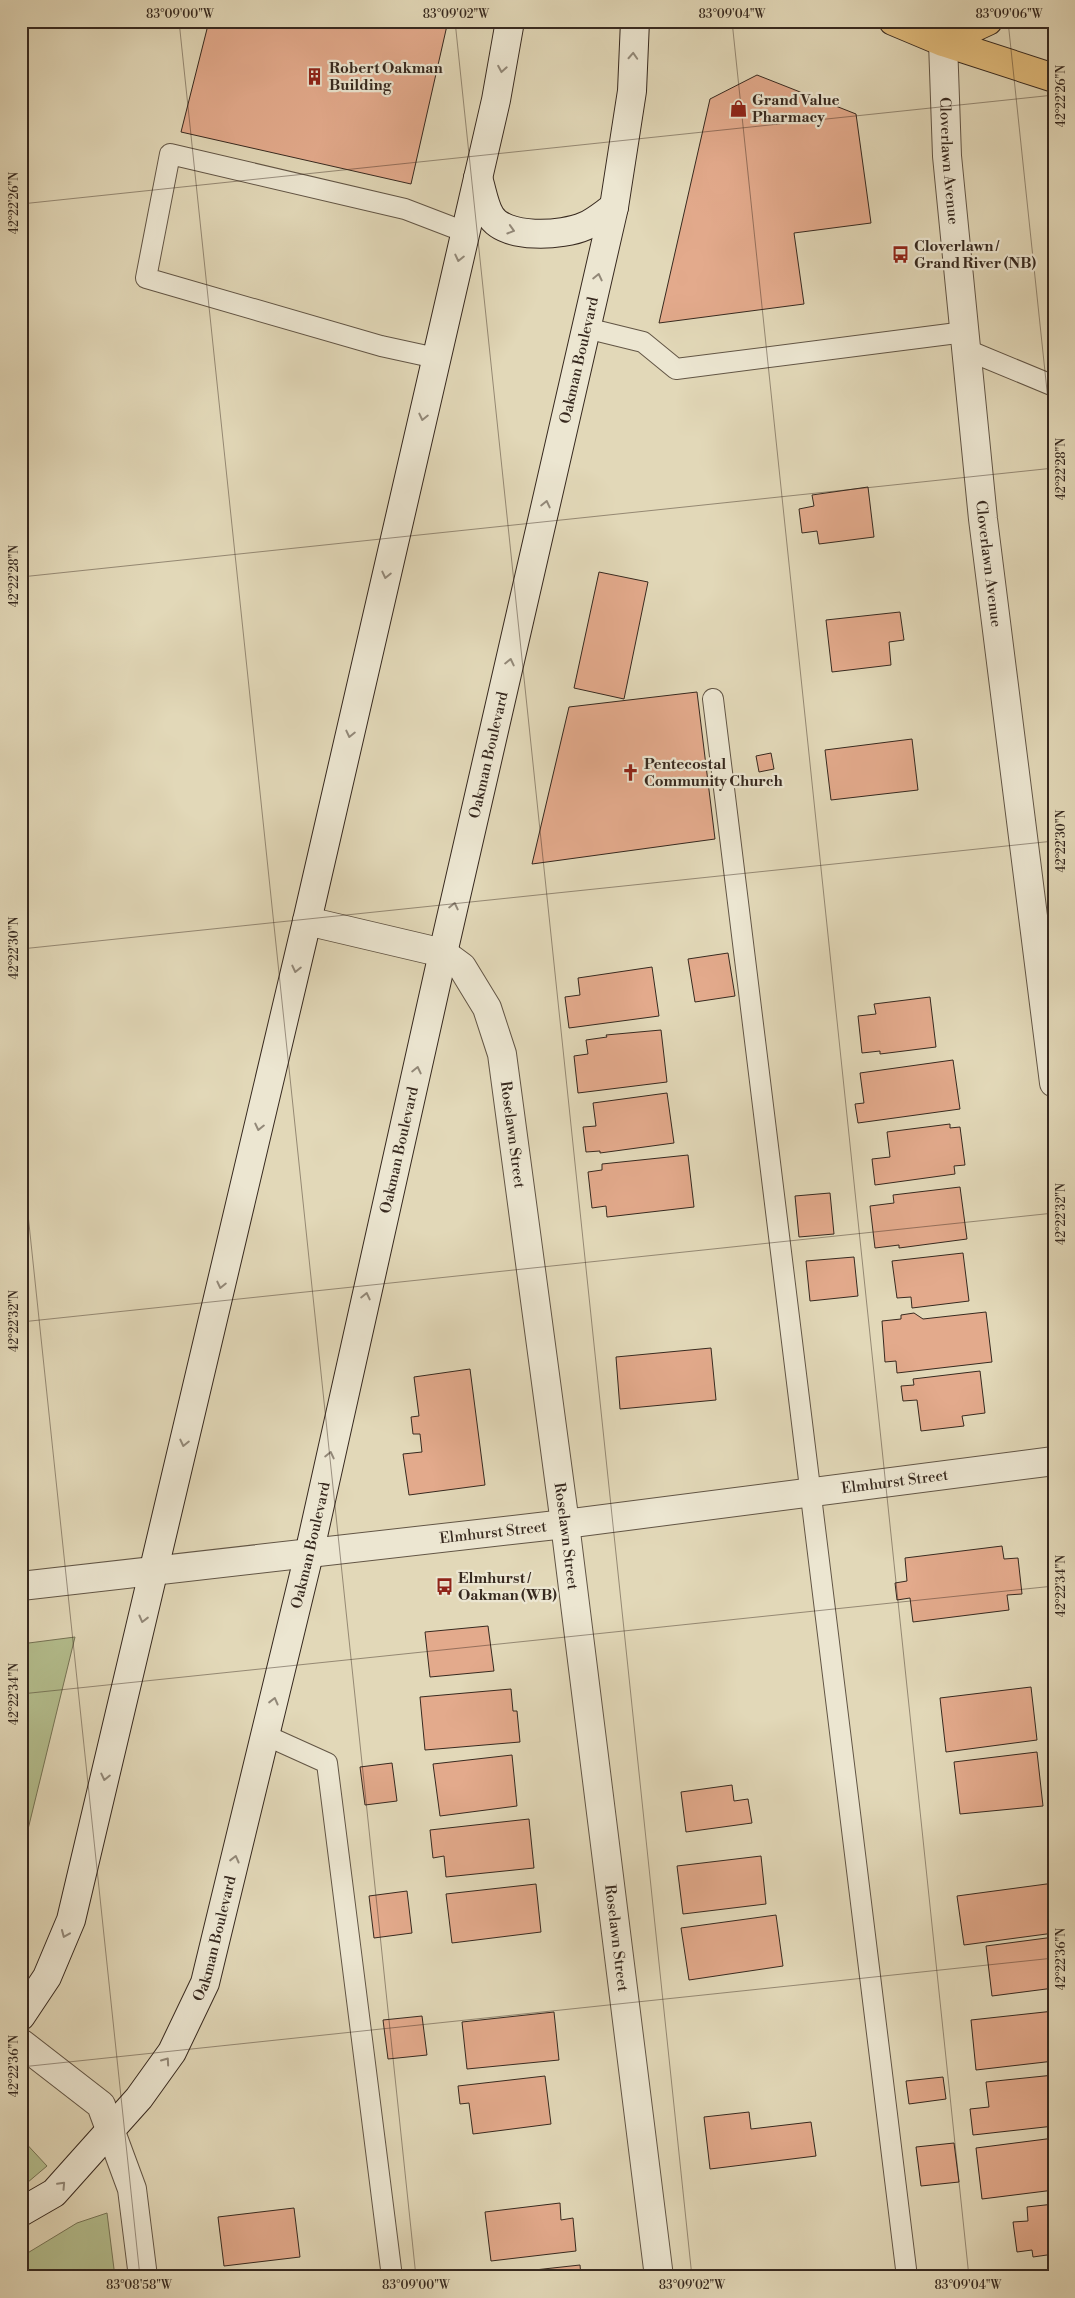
<svg xmlns="http://www.w3.org/2000/svg" width="1075" height="2298" viewBox="0 0 1075 2298" font-family="'Libre Bodoni',serif">
<rect width="100%" height="100%" fill="#e2d8b8"/>
<filter id="stains"><feTurbulence type="fractalNoise" baseFrequency=".004" numOctaves="4"/><feColorMatrix values="0 0 0 0 .2 0 0 0 0 .09 0 0 0 0 .02 0 0 0 .5 -.17"/></filter>
<radialGradient id="worn" r=".72"><stop offset=".6" stop-color="#630" stop-opacity="0"/><stop offset="1" stop-color="#630" stop-opacity=".3"/></radialGradient>
<path fill="#b4be8e" stroke="#767456" d="M75 1637 21 1858V1644Z
M21 2138 47 2166 21 2188Z
M107 2213 115 2277H21V2257L77 2223Z"/>
<path fill="#e3aa8c" stroke="#37291f" d="M209 21H448L411 184 181 132Z
M757 75 856 114 871 223 794 233 804 304 659 323 710 99Z
M868 487 874 537 819 544 817 531 802 533 799 509 814 506 812 495Z
M599 572 648 582 624 699 574 688Z
M900 612 904 640 889 642 891 665 832 672 826 620Z
M697 692 715 839 532 864 569 707Z
M912 739 918 790 831 800 825 750Z
M771 753 774 769 759 772 756 756Z
M728 953 735 996 695 1002 688 959Z
M652 967 659 1016 569 1028 565 997 580 995 578 978Z
M930 997 936 1047 880 1054V1051L862 1053 858 1016 876 1014 874 1004Z
M661 1030 667 1082 578 1093 574 1056 588 1054 586 1040 607 1037 606 1035Z
M953 1060 960 1109 858 1123 855 1104 864 1103 860 1073Z
M667 1093 674 1143 600 1153V1151L586 1152 583 1127 596 1126 593 1103Z
M950 1124V1128L960 1127 965 1165 954 1166 955 1174 875 1185 872 1159 890 1157 887 1132Z
M688 1155 694 1207 607 1217 606 1206 592 1208 588 1172 602 1170V1164Z
M960 1187 967 1239 899 1248V1245L875 1248 870 1206 894 1203 893 1195Z
M830 1193 834 1234 799 1237 795 1196Z
M963 1253 969 1301 912 1308 911 1297 897 1298 892 1261Z
M854 1257 858 1296 810 1301 806 1261Z
M986 1312 992 1362 897 1373 896 1361 885 1362 882 1321 901 1319V1315L914 1313 923 1319Z
M711 1348 716 1400 620 1409 616 1357Z
M470 1369 485 1485 409 1495 403 1454 422 1452 420 1434H413L411 1417 419 1416 414 1377Z
M980 1371 985 1413 962 1416 964 1426 921 1431 917 1400 903 1401 901 1386 914 1385 913 1379Z
M1002 1546 1004 1559 1018 1558 1022 1594 1007 1595 1009 1610 913 1622 910 1598 897 1600 895 1583 907 1581 905 1558Z
M488 1626 494 1671 430 1677 425 1632Z
M1031 1687 1037 1740 946 1752 940 1698Z
M511 1689 513 1711H517L520 1742 425 1750 420 1697Z
M1037 1752 1043 1806 960 1814 954 1762Z
M512 1755 517 1806 440 1816 433 1764Z
M392 1763 397 1801 365 1805 360 1767Z
M732 1785 734 1801 748 1799 752 1823 686 1832 681 1792Z
M529 1819 534 1868 446 1877 444 1856 433 1858 430 1830Z
M761 1856 766 1904 683 1914 677 1866Z
M1054 1883V1933L964 1945 957 1896Z
M536 1884 541 1932 452 1943 446 1894Z
M407 1891 412 1933 374 1938 369 1896Z
M776 1915 783 1966 689 1980 681 1928Z
M1054 1937V1956H1051L1054 1988 992 1996 986 1946Z
M1054 2011V2061L976 2070 971 2020Z
M554 2012 559 2060 467 2069 462 2022Z
M422 2016 427 2055 388 2059 383 2020Z
M1054 2075V2126L973 2135 970 2109 989 2107 986 2082Z
M545 2076 551 2124 473 2134 469 2103 460 2104 458 2086Z
M943 2077 946 2099 909 2104 906 2081Z
M749 2112 751 2129 811 2122 816 2156 710 2169 704 2117Z
M1054 2138V2190L982 2199 976 2148Z
M954 2143 959 2182 921 2186 916 2147Z
M560 2203 561 2220 573 2218 576 2251 491 2261 485 2212Z
M1054 2204V2254L1033 2257 1032 2250 1017 2252 1013 2222 1028 2221 1027 2207Z
M294 2208 300 2257 224 2266 218 2217Z
M580 2265 581 2277H489V2275Z
M1054 2269V2277H1012V2274Z"/>
<g fill="none" stroke-linecap="round" stroke-linejoin="round">
<defs>
<path id="lane" d="M586 328 643 342 676 369 965 332
M967 350 1054 386
M436 358 381 346 146 278 170 154 405 209 465 232
M713 699 907 2277
M265 1735 327 1763 392 2277"/>
<g id="street">
<path id="s1" d="M943 42 947 156 983 519 1054 1083"/>
<path id="s2" d="M307 921 443 953 462 967 487 1008 502 1054 565 1524 659 2277"/>
<path id="s3" d="M21 1586 565 1524 1054 1461"/>
<path d="M21 2043 101 2105 132 2189 143 2277"/>
</g>
<g id="secondary">
<path d="M478 178C482 190 484 205 490 215 504 240 563 236 585 226 595 222 605 213 614 207"/>
<path d="M21 2016 47 1977 71 1920 307 921 496 100 510 21"/>
<path id="s4" d="M21 2212 54 2193 139 2098 172 2052 205 1983 309 1554 443 953 614 207 632 91 635 21"/>
</g>
<path id="primary" d="M893 21 943 42 1054 78
M943 42 988 21"/>
</defs>
<use href="#lane" stroke="#625545" stroke-width="22"/>
<use href="#street" stroke="#625545" stroke-width="30"/>
<use href="#secondary" stroke="#37291f" stroke-width="30"/>
<use href="#primary" stroke="#37291f" stroke-width="30"/>
<use href="#lane" stroke="#ece6d1" stroke-width="20"/>
<use href="#street" stroke="#ece6d1" stroke-width="28"/>
<use href="#secondary" stroke="#ece6d1" stroke-width="28"/>
<use href="#primary" stroke="#e1bc7c" stroke-width="28"/>
</g>
<defs><path id="oneway-chevron" d="M-2-3.5L2.5 0L-2 3.5" fill="none" stroke-width="1.6" stroke-linecap="round" stroke-linejoin="round" transform="scale(1.25)"/></defs>
<g stroke="#928878">
<use href="#oneway-chevron" transform="translate(633 56) rotate(-87)"/>
<use href="#oneway-chevron" transform="translate(502 69) rotate(100)"/>
<use href="#oneway-chevron" transform="translate(511 230) rotate(17)"/>
<use href="#oneway-chevron" transform="translate(459 258) rotate(103)"/>
<use href="#oneway-chevron" transform="translate(598 277) rotate(-77)"/>
<use href="#oneway-chevron" transform="translate(423 417) rotate(103)"/>
<use href="#oneway-chevron" transform="translate(546 504) rotate(-77)"/>
<use href="#oneway-chevron" transform="translate(386 575) rotate(103)"/>
<use href="#oneway-chevron" transform="translate(510 662) rotate(-77)"/>
<use href="#oneway-chevron" transform="translate(350 734) rotate(103)"/>
<use href="#oneway-chevron" transform="translate(454 906) rotate(-77)"/>
<use href="#oneway-chevron" transform="translate(296 969) rotate(103)"/>
<use href="#oneway-chevron" transform="translate(417 1070) rotate(-77)"/>
<use href="#oneway-chevron" transform="translate(259 1127) rotate(103)"/>
<use href="#oneway-chevron" transform="translate(221 1285) rotate(103)"/>
<use href="#oneway-chevron" transform="translate(366 1296) rotate(-77)"/>
<use href="#oneway-chevron" transform="translate(184 1443) rotate(103)"/>
<use href="#oneway-chevron" transform="translate(330 1455) rotate(-77)"/>
<use href="#oneway-chevron" transform="translate(143 1619) rotate(104)"/>
<use href="#oneway-chevron" transform="translate(274 1701) rotate(-76)"/>
<use href="#oneway-chevron" transform="translate(105 1777) rotate(103)"/>
<use href="#oneway-chevron" transform="translate(235 1859) rotate(-76)"/>
<use href="#oneway-chevron" transform="translate(65 1934) rotate(113)"/>
<use href="#oneway-chevron" transform="translate(166 2061) rotate(-55)"/>
<use href="#oneway-chevron" transform="translate(62 2185) rotate(-47)"/>
</g>
<path fill="none" stroke="#37291f" stroke-width="1" stroke-opacity="0.45" d="M179 21 416 2277M455 21 692 2277M732 21 969 2277M1008 21 1054 457M21 204 1054 95M21 577 1054 468M21 949 1054 841M21 1148 140 2277M21 1322 1054 1213M21 1694 1054 1586M21 2067 1054 1958"/>
<defs>
<symbol id="building-bare" viewBox="-9 -9 18 18"><path d="M-4-6H4V6H1V3H-1V6H-4ZM-2.5-4.3h1.7v1.8h-1.7ZM.8-4.3h1.7v1.8H.8ZM-2.5-1h1.7V.8h-1.7ZM.8-1h1.7V.8H.8Z" fill="#8f2418" stroke="#ece6d1" stroke-width="2.5" paint-order="stroke"/></symbol>
<symbol id="shop-bare" viewBox="-9 -9 18 18"><path d="M-5-2.5h2.3a2.7 3.5 0 0 1 5.4 0H5L5.5 6h-11ZM-1.5-2.5h3a1.5 2.3 0 0 0-3 0Z" fill="#8f2418" stroke="#ece6d1" stroke-width="2.5" paint-order="stroke"/></symbol>
<symbol id="bus-bare" viewBox="-9 -9 18 18"><path d="M-5-6H5V4H4V6H2V4H-2V6H-4V4H-5ZM-3.5-4V0h7V-4ZM-3.5 1.2v1.5H-2V1.2ZM2 1.2v1.5H3.5V1.2Z" fill="#8f2418" stroke="#ece6d1" stroke-width="2.5" paint-order="stroke"/></symbol>
<symbol id="church-bare" viewBox="-9 -9 18 18"><path d="M-1.2-6h2.4v3.5h3.3v2.4h-3.3V6h-2.4V-.1h-3.3v-2.4h3.3Z" fill="#8f2418" stroke="#ece6d1" stroke-width="2.5" paint-order="stroke"/></symbol>
</defs>
<g fill-rule="evenodd">
<use href="#building-bare" x="302" y="64" width="25" height="25"/>
<use href="#shop-bare" x="726" y="96" width="25" height="25"/>
<use href="#bus-bare" x="888" y="242" width="25" height="25"/>
<use href="#church-bare" x="618" y="760" width="25" height="25"/>
<use href="#bus-bare" x="432" y="1574" width="25" height="25"/>
</g>
<g text-anchor="middle" stroke-width="4.5" stroke-linejoin="round" paint-order="stroke">
<g font-size="15" font-weight="bold" fill="#37291f" stroke="#ece6d1" text-anchor="start">
<text x="329" y="73">Robert Oakman<tspan x="329" dy="17">Building</tspan></text>
<text x="752" y="105">Grand Value<tspan x="752" dy="17">Pharmacy</tspan></text>
<text x="914" y="251">Cloverlawn /<tspan x="914" dy="17">Grand River (NB)</tspan></text>
<text x="644" y="769">Pentecostal<tspan x="644" dy="17">Community Church</tspan></text>
<text x="458" y="1583">Elmhurst /<tspan x="458" dy="17">Oakman (WB)</tspan></text>
</g>
<g font-size="15" fill="#37291f" stroke="#ece6d1">
<text dy="5" stroke="none"><textPath href="#s1" startOffset="119">Cloverlawn Avenue</textPath></text>
<text dy="5" stroke="none"><textPath href="#s4" startOffset="1964">Oakman Boulevard</textPath></text>
<text dy="5" stroke="none"><textPath href="#s1" startOffset="524">Cloverlawn Avenue</textPath></text>
<text dy="5" stroke="none"><textPath href="#s4" startOffset="1559">Oakman Boulevard</textPath></text>
<text dy="5" stroke="none"><textPath href="#s2" startOffset="341">Roselawn Street</textPath></text>
<text dy="5" stroke="none"><textPath href="#s4" startOffset="1154">Oakman Boulevard</textPath></text>
<text dy="5" stroke="none"><textPath href="#s3" startOffset="880">Elmhurst Street</textPath></text>
<text dy="5" stroke="none"><textPath href="#s3" startOffset="475">Elmhurst Street</textPath></text>
<text dy="5" stroke="none"><textPath href="#s2" startOffset="746">Roselawn Street</textPath></text>
<text dy="5" stroke="none"><textPath href="#s4" startOffset="749">Oakman Boulevard</textPath></text>
<text dy="5" stroke="none"><textPath href="#s4" startOffset="344">Oakman Boulevard</textPath></text>
<text dy="5" stroke="none"><textPath href="#s2" startOffset="1151">Roselawn Street</textPath></text>
</g>
</g>
<rect width="1075" height="2298" fill="none" stroke="#e2d8b8" stroke-width="55"/>
<rect x="28" y="28" width="1020" height="2242" fill="none" stroke="#37291f" stroke-width="2"/>
<g font-size="12" text-anchor="middle" fill="#37291f">
<text x="180" y="18">83°09'00"W</text>
<text x="456" y="18">83°09'02"W</text>
<text x="732" y="18">83°09'04"W</text>
<text x="1009" y="18">83°09'06"W</text>
<text transform="translate(1061 96) rotate(-90)" y="4">42°22'26"N</text>
<text transform="translate(14 203) rotate(-90)" y="4">42°22'26"N</text>
<text transform="translate(1061 469) rotate(-90)" y="4">42°22'28"N</text>
<text transform="translate(14 576) rotate(-90)" y="4">42°22'28"N</text>
<text transform="translate(1061 841) rotate(-90)" y="4">42°22'30"N</text>
<text transform="translate(14 948) rotate(-90)" y="4">42°22'30"N</text>
<text transform="translate(1061 1214) rotate(-90)" y="4">42°22'32"N</text>
<text transform="translate(14 1321) rotate(-90)" y="4">42°22'32"N</text>
<text transform="translate(1061 1586) rotate(-90)" y="4">42°22'34"N</text>
<text transform="translate(14 1694) rotate(-90)" y="4">42°22'34"N</text>
<text transform="translate(1061 1959) rotate(-90)" y="4">42°22'36"N</text>
<text transform="translate(14 2066) rotate(-90)" y="4">42°22'36"N</text>
<text x="139" y="2289">83°08'58"W</text>
<text x="416" y="2289">83°09'00"W</text>
<text x="692" y="2289">83°09'02"W</text>
<text x="968" y="2289">83°09'04"W</text>
</g>
<rect width="100%" height="100%" filter="url(#stains)"/>
<rect width="100%" height="100%" fill="url(#worn)"/>
</svg>
